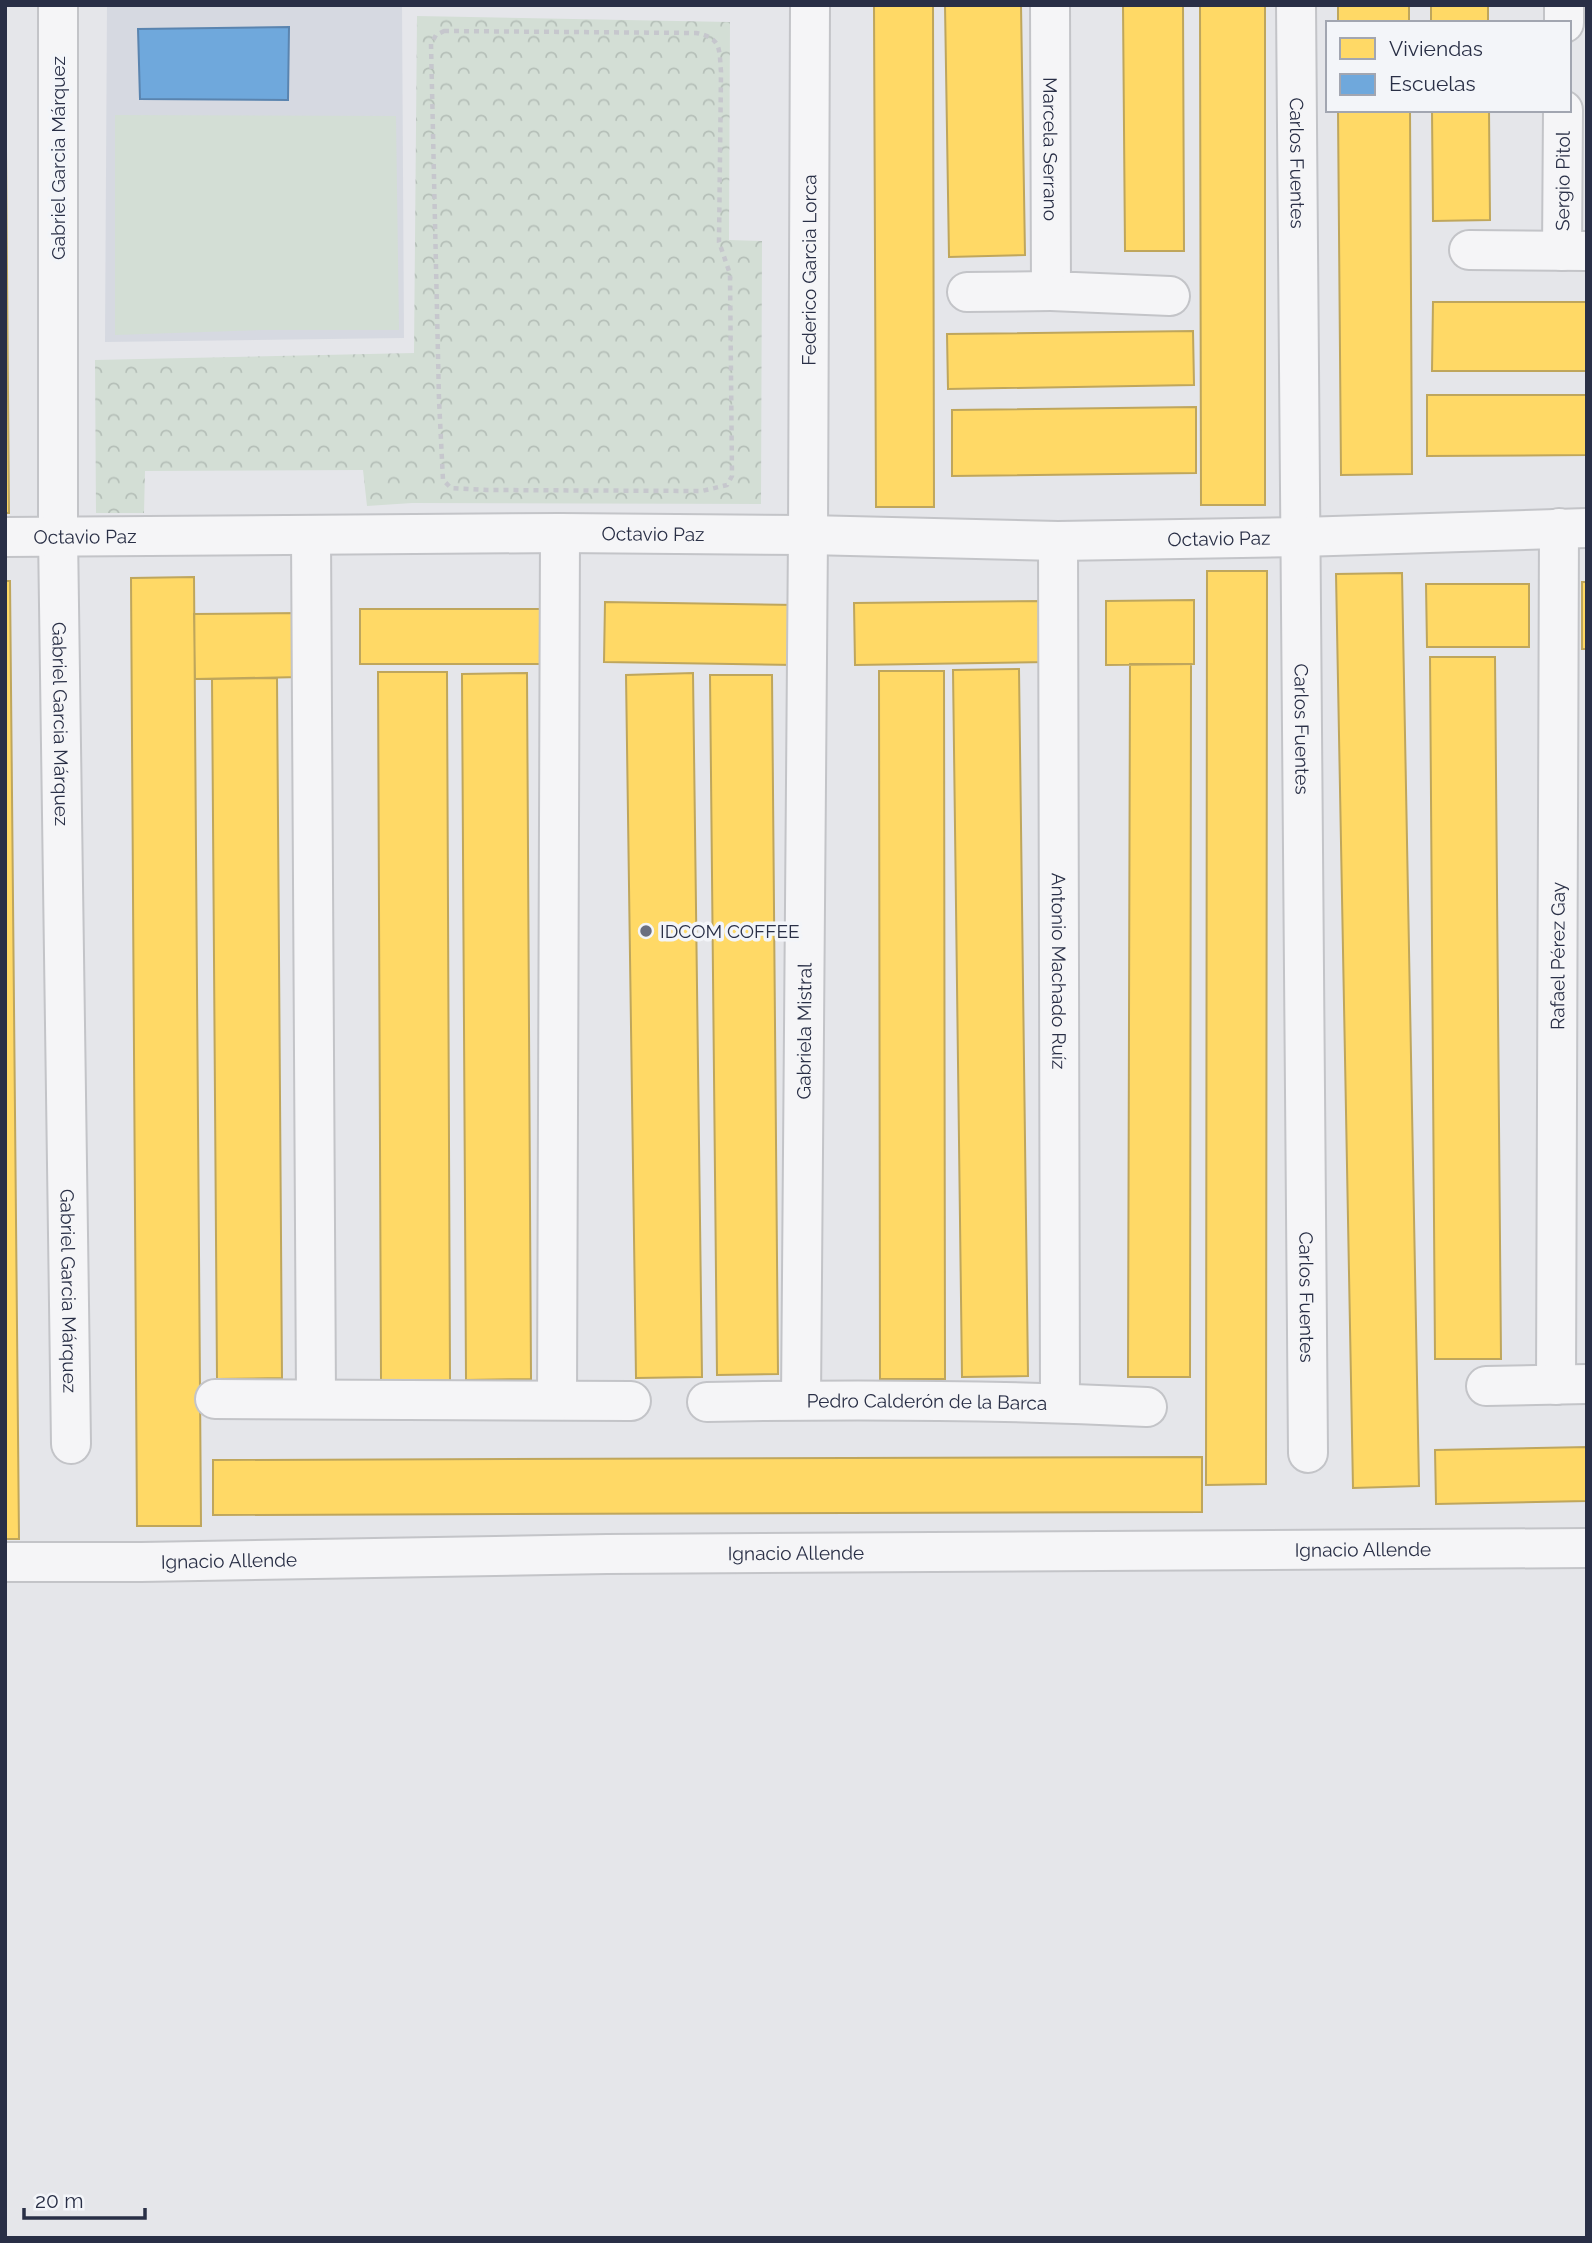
<svg xmlns="http://www.w3.org/2000/svg" width="1592" height="2243" viewBox="0 0 1592 2243" font-family="Raleway,sans-serif">
<defs>
<pattern id="forest-crowns" width="20" height="18" patternUnits="userSpaceOnUse" patternTransform="scale(1.75)"><rect width="20" height="18" fill="#d3ded5"/><path d="M2 6a3 3 0 1 1 6 0M12 15a3 3 0 1 1 6 0" fill="none" stroke="#b5bfb8"/></pattern>
</defs>
<rect width="100%" height="100%" fill="#e5e6ea"/>
<path fill="#d6d9e1" d="M107 5H402L404 338 105 342Z"/>
<path fill="#d3ded5" d="M115 115 396 116 399 330H262L115 335Z"/>
<path fill="url(#forest-crowns)" d="M417 16 730 22 729 240 762 241 761 504 412 503 367 506 363 470 145 471 144 513H96L95 360 414 353Z"/>
<path fill="#ffd966" stroke="#bfa65c" stroke-width="2" d="M874 5H933L934 507H876Z
M945 5H1021L1025 255 949 257Z
M1123 5H1183L1184 251H1125Z
M1200 5H1265V505H1201Z
M1338 5H1409V23H1338Z
M1431 5H1488V23H1431Z
M5 29 9 513H5Z
M1338 110H1410L1412 474 1341 475Z
M1432 110H1489L1490 220 1433 221Z
M1433 302H1587V371H1432Z
M1193 331 1194 385 948 389 947 334Z
M1427 395H1587V455L1427 456Z
M1196 407V473L952 476V410Z
M1207 571H1267L1266 1484 1206 1485Z
M1402 573 1419 1486 1353 1488 1336 574Z
M194 577 201 1526H137L131 578Z
M5 581H10L19 1539H5Z
M1582 582H1587V649H1582Z
M1426 584H1529V647H1427Z
M1194 600V664L1106 665V601Z
M1047 601 1048 662 855 665 854 603Z
M605 602 796 605 794 665 604 662Z
M360 609H553V664H360Z
M300 613V677L195 679 194 614Z
M1430 657H1495L1501 1359H1435Z
M1130 664H1191L1190 1377H1128Z
M1019 669 1028 1376 962 1377 953 670Z
M879 671H944L945 1379H880Z
M378 672H447L450 1380 381 1381Z
M527 673 531 1379 466 1380 462 674Z
M693 673 702 1377 636 1378 626 675Z
M710 675H772L778 1374 717 1375Z
M277 678 282 1378 217 1379 212 679Z
M1587 1447V1501L1436 1504 1435 1450Z
M1202 1457V1512L213 1515V1460Z"/>
<path fill="#6fa8dc" stroke="#5a84af" stroke-width="2" d="M289 27 288 100 140 99 138 29Z"/>
<g fill="none" stroke-linecap="round" stroke-linejoin="round">
<defs>
<g id="minor">
<path id="s1" d="M58 5V535L71 1444"/>
<path id="s2" d="M1050 5 1051 291 1170 296"/>
<path id="s3" d="M1296 5 1308 1453"/>
<path d="M1564 23V5"/>
<path d="M1469 250 1587 251"/>
<path id="s4" d="M1562 251 1563 110"/>
<path d="M967 292 1051 291"/>
<path d="M311 536 316 1398"/>
<path id="s5" d="M5 537 560 533 808 535 1058 541 1301 537 1587 528"/>
<path id="s6" d="M1058 541 1060 1403"/>
<path id="s7" d="M1556 1385 1559 528"/>
<path d="M1486 1386 1587 1384"/>
<path d="M215 1399 631 1401"/>
<path d="M557 1400 560 533"/>
<path id="s8" d="M801 1400 808 535 810 5"/>
<path id="s9" d="M707 1402C853 1399 1000 1400 1147 1407"/>
<path id="s10" d="M5 1562H141L607 1554 1587 1548"/>
</g>
</defs>
<use href="#minor" stroke="#c3c4c8" stroke-width="42"/>
<path stroke="#c6c7cd" stroke-width="4.5" stroke-dasharray="5 5" stroke-linecap="butt" d="M444 31 696 33C722 38 719 49 721 72L719 242 730 274 732 476 727 485 702 491 487 490 451 488 443 480 439 400 431 44 436 35Z"/>
<use href="#minor" stroke="#f5f5f7" stroke-width="38"/>
</g>
<circle fill="#6b6f7f" stroke="#f3f5f9" stroke-width="2.5" cx="646" cy="931" r="7"/>
<g text-anchor="middle" stroke-width="7" stroke-linejoin="round" paint-order="stroke">
<g font-size="19" fill="#292f46" stroke="#f3f5f9">
<text dy="7" stroke="none"><textPath href="#s2" startOffset="144">Marcela Serrano</textPath></text>
<text transform="translate(58 158) rotate(-90)" y="7">Gabriel Garcia Márquez</text>
<text dy="7" stroke="none"><textPath href="#s3" startOffset="158">Carlos Fuentes</textPath></text>
<text dy="7" stroke="none"><textPath href="#s4" startOffset="70">Sergio Pitol</textPath></text>
<text dy="7" stroke="none"><textPath href="#s8" startOffset="1130">Federico Garcia Lorca</textPath></text>
<text dy="7" stroke="none"><textPath href="#s5" startOffset="648">Octavio Paz</textPath></text>
<text dy="7" stroke="none"><textPath href="#s5" startOffset="80">Octavio Paz</textPath></text>
<text dy="7" stroke="none"><textPath href="#s5" startOffset="1214">Octavio Paz</textPath></text>
<text dy="7" stroke="none"><textPath href="#s1" startOffset="719">Gabriel Garcia Márquez</textPath></text>
<text dy="7" stroke="none"><textPath href="#s3" startOffset="724">Carlos Fuentes</textPath></text>
<text dy="7" stroke="none"><textPath href="#s7" startOffset="429">Rafael Pérez Gay</textPath></text>
<text dy="7" stroke="none"><textPath href="#s6" startOffset="430">Antonio Machado Ruíz</textPath></text>
<text dy="7" stroke="none"><textPath href="#s8" startOffset="369">Gabriela Mistral</textPath></text>
<text dy="7" stroke="none"><textPath href="#s1" startOffset="1286">Gabriel Garcia Márquez</textPath></text>
<text dy="7" stroke="none"><textPath href="#s3" startOffset="1292">Carlos Fuentes</textPath></text>
<text dy="7" stroke="none"><textPath href="#s9" startOffset="220">Pedro Calderón de la Barca</textPath></text>
<text dy="7" stroke="none"><textPath href="#s10" startOffset="1358">Ignacio Allende</textPath></text>
<text dy="7" stroke="none"><textPath href="#s10" startOffset="791">Ignacio Allende</textPath></text>
<text dy="7" stroke="none"><textPath href="#s10" startOffset="224">Ignacio Allende</textPath></text>
</g>
<g font-size="19" fill="#292f46" stroke="#f3f5f9" text-anchor="start">
<text x="660" y="938">IDCOM COFFEE</text>
</g>
</g>
<rect width="1592" height="2243" fill="none" stroke="#292f46" stroke-width="14"/>
<rect x="1326" y="21" width="245" height="91" fill="#f3f5f9" stroke="#a2a6b1" stroke-width="2"/>
<rect x="1340" y="38" width="35" height="21" fill="#ffd966" stroke="#a2a6b1" stroke-width="2"/>
<text x="1389" y="56" font-size="21" fill="#292f46">Viviendas</text>
<rect x="1340" y="74" width="35" height="21" fill="#6fa8dc" stroke="#a2a6b1" stroke-width="2"/>
<text x="1389" y="91" font-size="21" fill="#292f46">Escuelas</text>
<path d="M24 2208v10h121v-10" fill="none" stroke="#292f46" stroke-width="3.5"/>
<text x="35" y="2208" font-size="21" fill="#292f46" stroke="#f3f5f9" stroke-width="5" paint-order="stroke">20 m</text>
</svg>
